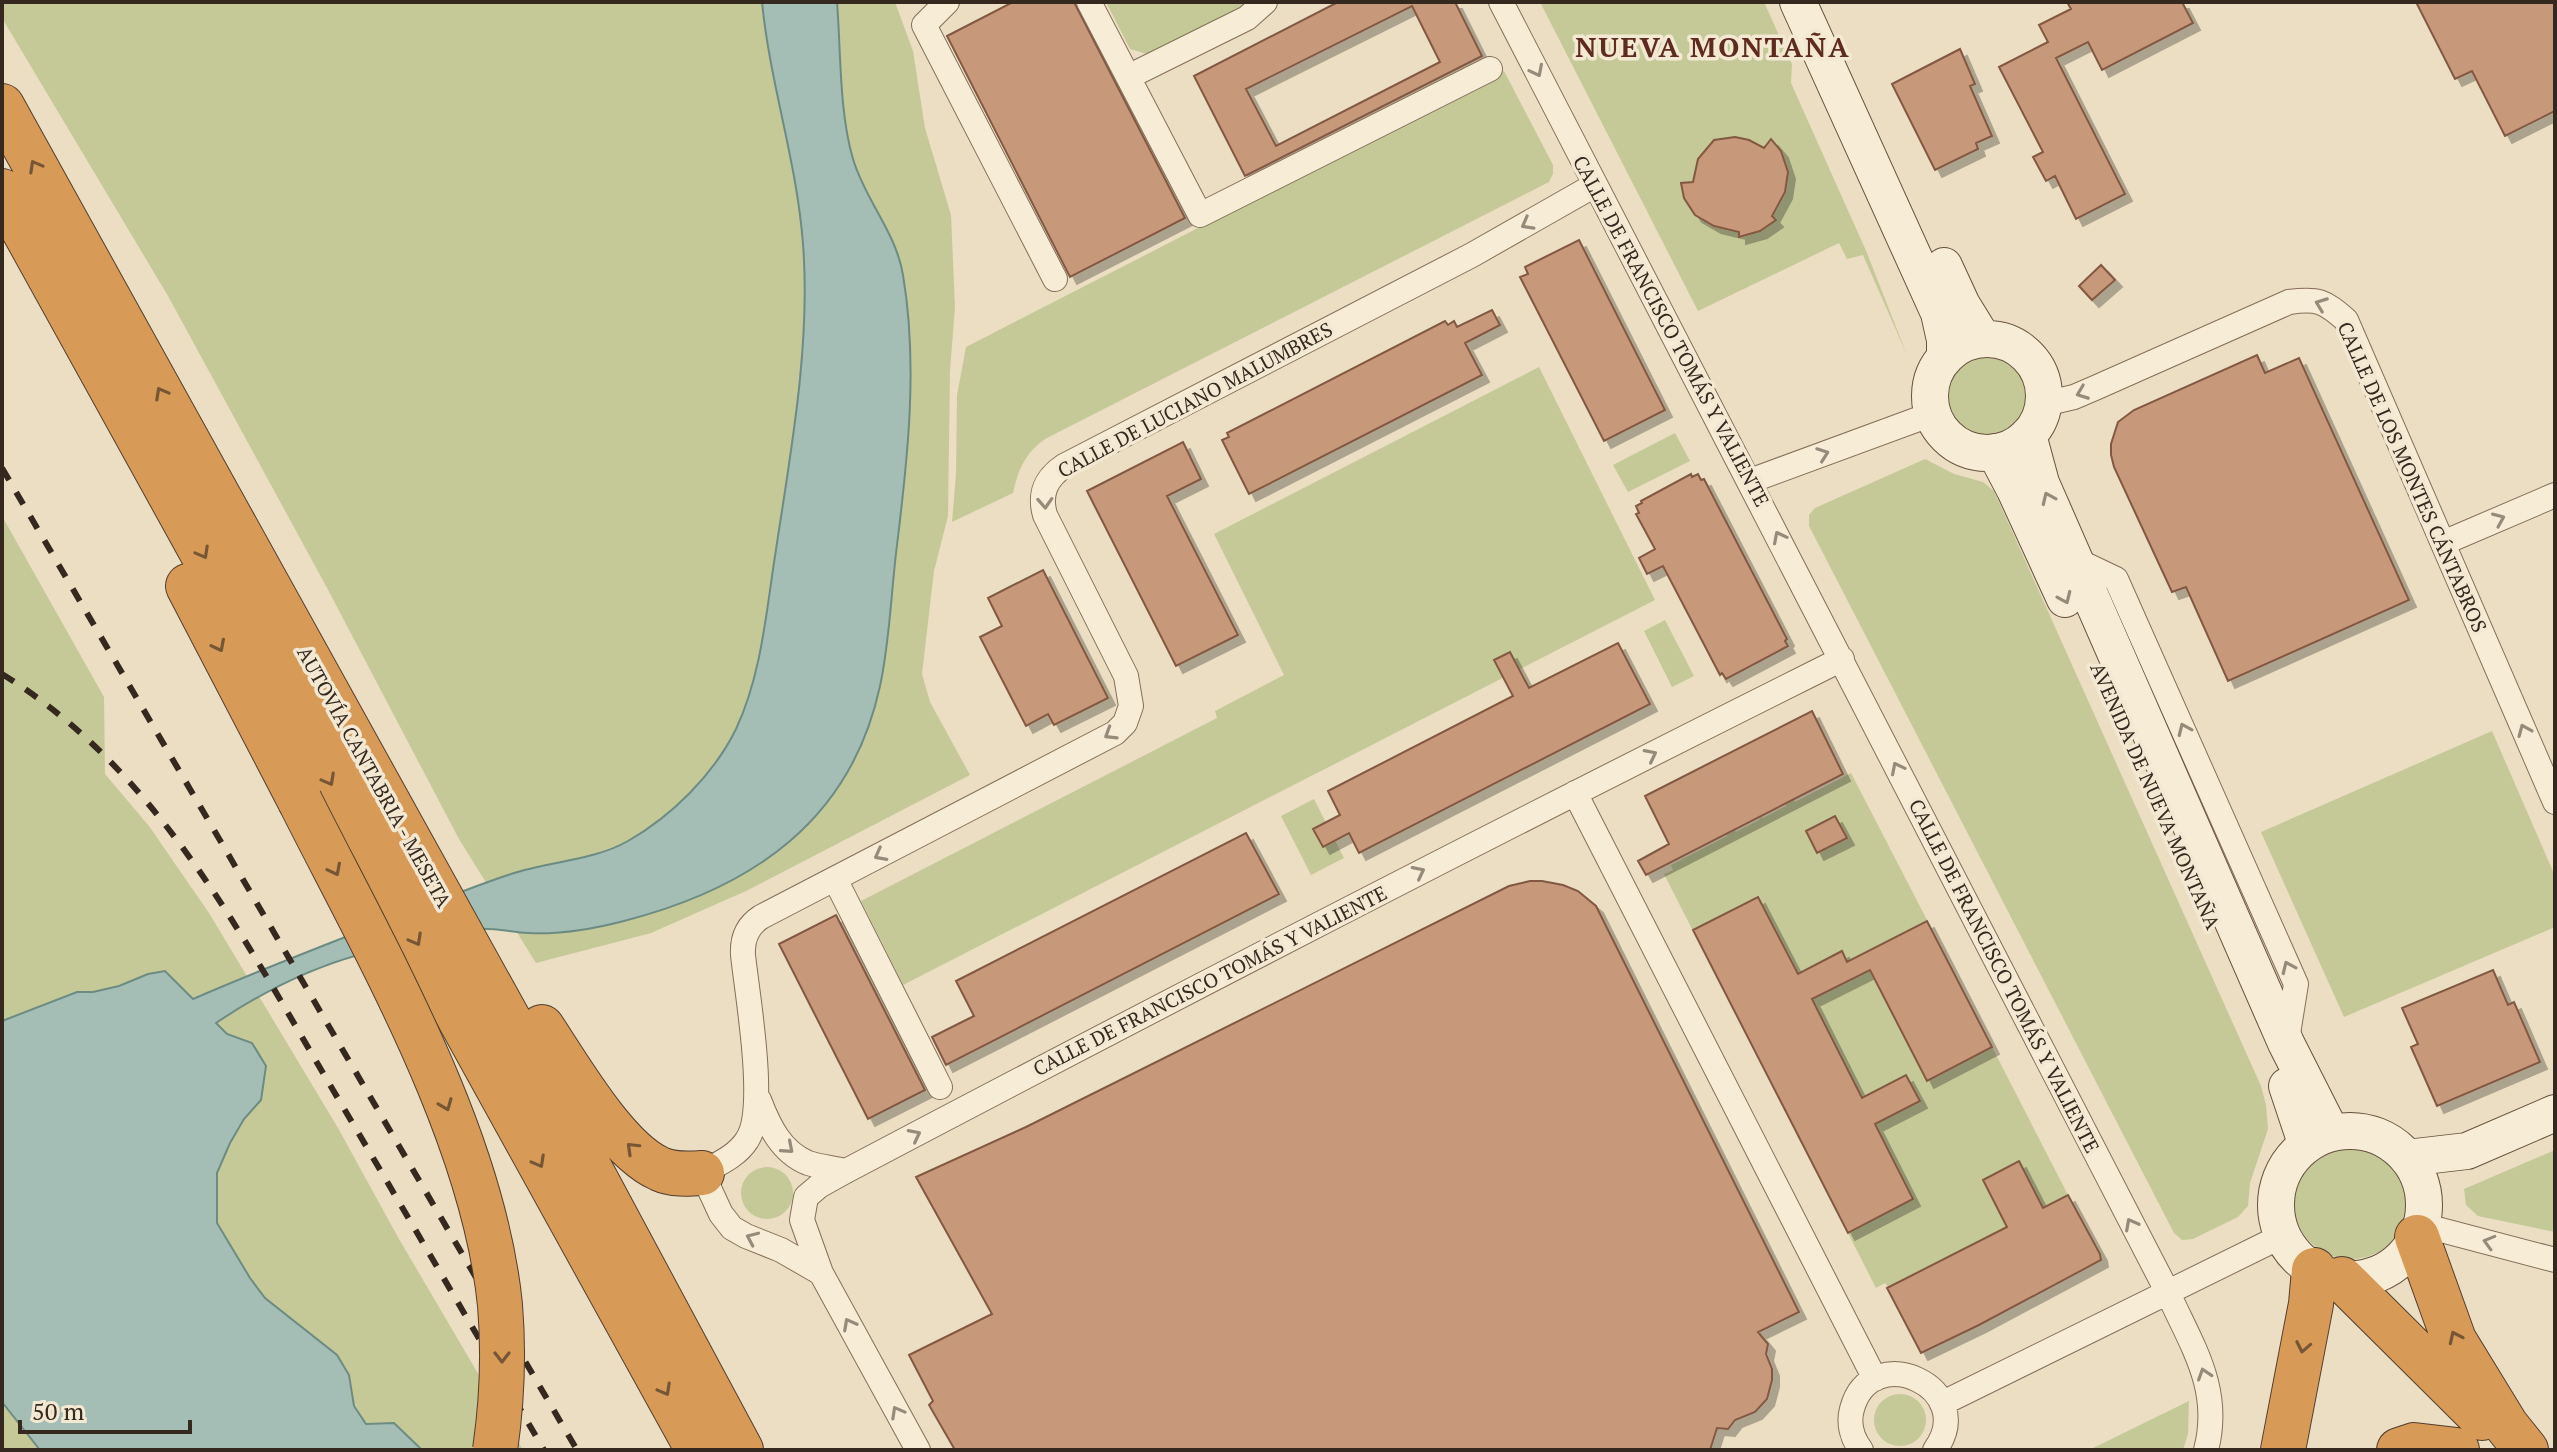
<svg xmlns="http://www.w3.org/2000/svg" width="2557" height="1452" viewBox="0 0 2557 1452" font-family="'PT Serif',serif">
<defs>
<filter id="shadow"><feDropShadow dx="7" dy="7" stdDeviation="0" flood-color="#0004"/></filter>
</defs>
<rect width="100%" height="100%" fill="#ebdec2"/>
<path fill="#c5c997" d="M2 2H895L913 51 925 128 951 215 955 307 950 371 948 516 934 571 922 674 930 702 970 775 746 891 651 933 536 963 459 839 326 586 168 296 2 18Z
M1106 2H1246L1241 9 1147 54 1130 49Z
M1540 2H1764L1792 64 1791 83 1867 253 1907 355 1863 255 1847 259 1839 243 1698 311Z
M1504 71 1553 165V174L1549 182 1045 439C1025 453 1018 470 1013 493L952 522 956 474 957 395 966 347Z
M1948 394a41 41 0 1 1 82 0a41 41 0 1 1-82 0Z
M1539 367 1655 600 903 985 861 901 1217 718 1215 711 1284 675 1214 534Z
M1675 433 1690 461 1628 492 1613 465Z
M1925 459 1954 474 1983 482 1994 491 2261 1086 2266 1105 2268 1129 2250 1183 2248 1206 2238 1217 2193 1239 2182 1240 2174 1233 1809 526V515L1815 508Z
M2 516 104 697 105 774 149 826 209 913 338 1128 399 1239 523 1450H2Z
M1665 620 1694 676 1672 687 1644 631Z
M2492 731 2555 876V927L2344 1017 2261 832Z
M1851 773 1927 920 1862 955 1927 1081 1992 1047 2068 1195 2011 1224 2004 1231 2002 1229 1979 1240 1980 1243 1978 1245 1976 1242 1953 1254 1945 1261 1944 1258 1888 1287 1885 1283 1876 1288 1848 1233 1913 1199 1759 897 1693 931 1664 874 1673 870 1671 865 1727 836V833L1734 829 1736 832 1759 820 1761 816 1763 818 1786 806 1785 803 1793 799 1795 802Z
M1314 799 1344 858 1311 875 1281 816Z
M2293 1201a58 58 0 1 1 116 0a58 58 0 1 1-116 0Z
M2555 1150V1232L2478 1216 2466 1205 2464 1189Z
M741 1193a26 26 0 1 1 52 0a26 26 0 1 1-52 0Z
M1874 1420a26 26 0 1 1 52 0a26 26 0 1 1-52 0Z
M2189 1401 2188 1434 2183 1450H2089Z"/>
<path fill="#a4beb6" stroke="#6c8c83" stroke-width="2" d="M762 2H837C841 52 839 111 853 159 865 200 896 232 903 275 918 364 908 456 897 545 891 592 890 640 880 686 851 821 752 888 624 921 593 929 560 935 528 933 511 932 492 927 475 929 456 932 436 938 417 942 397 946 377 950 358 955 308 969 259 994 216 1023L227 1034 252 1043 266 1066 261 1100 244 1119 230 1143 217 1173V1223L250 1278 265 1298 337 1355 349 1375 354 1406 366 1424 394 1423 420 1448 418 1450H40L2 1402V1021L77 992H93L119 986 148 974 165 971 193 999C262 969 332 942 402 915 438 901 474 886 511 874 549 861 593 861 628 841 672 816 714 774 736 729 761 676 766 614 775 556 790 456 811 346 803 244 797 162 770 84 762 2Z"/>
<path fill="#c8987a" stroke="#825942" stroke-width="2" fill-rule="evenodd" filter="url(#shadow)" d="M1013 2H1074L1185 218 1070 277 947 36Z
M1338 2H1455L1482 56 1245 176 1194 76ZM1412 6 1440 62 1276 146 1246 89Z
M2067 2H2182L2193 23 2102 70 2088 42 2056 58 2125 194 2076 219 2055 176 2046 181 2033 157 2043 152 1999 67 2048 42 2039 25 2071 9Z
M2416 2H2555V111L2505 136 2472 71 2455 79Z
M1960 49 1975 84 1970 86 1992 136 1976 143 1978 149 1935 170 1892 84Z
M1735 137 1749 140 1764 148 1771 139 1781 151 1788 172 1785 192 1772 216 1776 220 1760 231 1739 237V232L1714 226 1695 215 1684 198 1681 183 1693 182 1698 159 1714 140Z
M1579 240 1665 410 1604 441 1520 277 1528 274 1525 267Z
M2101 265 2115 280 2092 300 2079 286Z
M1492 310 1500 325 1465 343 1482 375 1249 494 1222 440 1229 437 1227 433 1445 321 1448 325 1454 321 1457 327Z
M2257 355 2265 373 2299 358 2409 600 2228 681 2186 587 2172 592 2114 467 2111 455V444L2118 422 2134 410Z
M1183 442 1201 479 1167 496 1238 635 1176 666 1087 491Z
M1691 474 1692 477 1698 474 1701 480 1704 479 1787 639 1785 641 1788 646 1726 679 1722 673 1720 675 1663 566 1647 574 1639 558 1655 549 1636 514 1639 513 1636 506 1642 503 1641 501Z
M1043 570 1108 698 1054 725 1048 714 1026 726 980 637 1002 626 988 598Z
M1618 643 1650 704 1359 853 1349 833 1323 847 1313 829 1340 815 1328 791 1513 696 1494 660 1510 652 1529 688Z
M1812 711 1843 774 1646 875 1638 861 1669 844 1645 796Z
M1835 816 1847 838 1817 853 1806 831Z
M1246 833 1279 894 946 1065 932 1037 974 1016 956 981Z
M1530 881H1542L1563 885 1578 891 1596 906 1799 1312 1758 1332 1768 1344 1766 1354 1772 1369V1380L1767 1399 1755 1412 1735 1420 1728 1429 1717 1428 1710 1450H955L929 1405 933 1401 909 1355 992 1314 916 1177 1026 1127 1509 886Z
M1758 897 1798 974 1842 951 1847 962 1927 921 1992 1047 1927 1081 1870 970 1812 999 1862 1098 1906 1075 1920 1101 1875 1124 1913 1199 1848 1233 1693 930Z
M836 915 925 1090 868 1119 779 944Z
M2493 970 2508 1005 2514 1002 2540 1062 2437 1106 2411 1047 2418 1044 2402 1008Z
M2019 1161 2043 1208 2068 1195 2100 1254 2101 1260 1979 1325 1921 1353 1887 1288 2007 1227 1983 1180Z"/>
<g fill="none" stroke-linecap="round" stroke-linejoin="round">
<defs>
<path id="street" d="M947 2 924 25 1055 279
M1089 2 1200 215 1490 69
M1501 2 2168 1293C2192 1346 2222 1389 2206 1450
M1128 77 1247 18 1265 2
M2044 404 2074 397 2095 388 2289 302C2318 298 2324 301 2346 320L2555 802
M1750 481 1932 414
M2443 543 2555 495
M2074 559 2116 579 2296 984 2287 1040
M1575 793 1875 1379
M835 879 940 1087
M759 1100C769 1126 781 1152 808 1163 820 1167 834 1168 846 1171
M2422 1225 2555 1260
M821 1273 781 1250 746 1236 732 1228 721 1214 702 1173C718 1164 737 1156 747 1140 768 1110 747 994 743 955 742 939 747 926 761 917L1115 733 1125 723 1131 706 1126 676 1045 515C1039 494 1046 478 1064 466L1472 255 1595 185
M1943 1403 2282 1236
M918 1450 821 1273 802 1220 806 1197 819 1186 846 1171C1176 997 1507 826 1842 659
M1861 1450C1852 1438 1848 1423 1852 1409 1871 1338 1980 1388 1935 1450"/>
<path id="secondary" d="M1798 2 1939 313 1945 340V358
M1944 266 1962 305 1983 339
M1930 396a57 57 0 1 1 114 0a57 57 0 1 1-114 0Z
M2028 435 2041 483 2286 1043 2331 1132
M1995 452 2015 490 2065 599
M2287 1086 2306 1143
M2276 1205a74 74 0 1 1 148 0a74 74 0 1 1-148 0Z
M2407 1158 2467 1151 2555 1113"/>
<path id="highway" d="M2 106 551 1096 741 1450
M2 191 698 1450
M188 586 300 801
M542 1027C568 1066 616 1150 660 1169 673 1175 688 1174 702 1173
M2417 1237 2454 1340 2506 1425 2526 1450
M2342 1279 2482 1418
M2283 1450 2311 1304 2314 1270
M2399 1450 2414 1445 2457 1450"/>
</defs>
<use href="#street" stroke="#846f5a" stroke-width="26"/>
<use href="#secondary" stroke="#66513e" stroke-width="38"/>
<use href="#highway" stroke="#523e2f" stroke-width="46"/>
<use href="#street" stroke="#f7ecd5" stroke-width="24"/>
<use href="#secondary" stroke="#f7ecd5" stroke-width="36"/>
<use href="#highway" stroke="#d79a57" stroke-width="44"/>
<path stroke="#35281e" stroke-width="6" stroke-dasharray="14 14" stroke-linecap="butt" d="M2 468 577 1450
M2 674C158 770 243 938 333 1090 404 1210 474 1330 544 1450"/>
<defs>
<path id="highway-bridge" d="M300 801C376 952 483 1135 500 1305 504 1353 502 1402 495 1450"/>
</defs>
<use href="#highway-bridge" stroke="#523e2f" stroke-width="46" stroke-linecap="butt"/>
<use href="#highway-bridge" stroke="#d79a57" stroke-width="44"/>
</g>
<defs><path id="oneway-chevron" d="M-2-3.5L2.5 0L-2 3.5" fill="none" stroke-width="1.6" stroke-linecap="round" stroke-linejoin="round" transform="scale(2)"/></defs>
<g stroke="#968a7a">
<use href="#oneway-chevron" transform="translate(1537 71) rotate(63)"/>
<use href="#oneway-chevron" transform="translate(1527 224) rotate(151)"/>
<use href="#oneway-chevron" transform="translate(2321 304) rotate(-159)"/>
<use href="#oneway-chevron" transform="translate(2082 393) rotate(159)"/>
<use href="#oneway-chevron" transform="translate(1823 454) rotate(-20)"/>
<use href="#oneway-chevron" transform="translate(2048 498) rotate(-114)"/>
<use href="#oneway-chevron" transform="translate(1045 503) rotate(87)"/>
<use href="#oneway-chevron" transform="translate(2499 519) rotate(-23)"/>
<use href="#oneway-chevron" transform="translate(1779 537) rotate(-117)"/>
<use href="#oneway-chevron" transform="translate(2065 598) rotate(66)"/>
<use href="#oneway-chevron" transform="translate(2184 729) rotate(-114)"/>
<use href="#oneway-chevron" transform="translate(2524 730) rotate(-113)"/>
<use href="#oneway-chevron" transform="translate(1110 734) rotate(148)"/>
<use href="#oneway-chevron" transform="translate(1651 755) rotate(-27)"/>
<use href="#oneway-chevron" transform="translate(1897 768) rotate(-117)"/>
<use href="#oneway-chevron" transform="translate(880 855) rotate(152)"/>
<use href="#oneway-chevron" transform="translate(1419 872) rotate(-27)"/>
<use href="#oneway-chevron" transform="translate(2288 967) rotate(-114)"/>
<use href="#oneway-chevron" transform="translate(915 1135) rotate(-27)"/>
<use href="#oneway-chevron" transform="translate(788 1148) rotate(41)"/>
<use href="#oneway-chevron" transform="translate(2131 1224) rotate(-118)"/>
<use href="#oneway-chevron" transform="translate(752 1238) rotate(-156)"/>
<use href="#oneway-chevron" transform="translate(2489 1242) rotate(-164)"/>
<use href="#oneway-chevron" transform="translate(849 1324) rotate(-118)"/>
<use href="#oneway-chevron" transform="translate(2204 1374) rotate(-108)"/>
<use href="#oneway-chevron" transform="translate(897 1412) rotate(-119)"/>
</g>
<g stroke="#765635">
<use href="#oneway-chevron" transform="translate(35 166) rotate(-119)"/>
<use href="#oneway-chevron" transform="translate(161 393) rotate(-119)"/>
<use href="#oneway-chevron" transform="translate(203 553) rotate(61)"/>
<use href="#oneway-chevron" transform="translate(219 646) rotate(63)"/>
<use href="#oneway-chevron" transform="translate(329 780) rotate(61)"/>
<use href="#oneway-chevron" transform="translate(335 870) rotate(63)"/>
<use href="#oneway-chevron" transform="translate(416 940) rotate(61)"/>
<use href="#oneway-chevron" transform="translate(446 1105) rotate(68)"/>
<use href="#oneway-chevron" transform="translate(632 1148) rotate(-136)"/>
<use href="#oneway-chevron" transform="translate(539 1162) rotate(61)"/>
<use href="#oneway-chevron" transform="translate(2455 1337) rotate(-115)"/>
<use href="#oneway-chevron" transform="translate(2303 1347) rotate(101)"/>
<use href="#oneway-chevron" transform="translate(502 1357) rotate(90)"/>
<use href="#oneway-chevron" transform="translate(665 1390) rotate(61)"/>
</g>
<g text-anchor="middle" stroke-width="7" stroke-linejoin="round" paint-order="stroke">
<g font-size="20" fill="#35281e" stroke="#f3e8d2">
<text transform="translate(1671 331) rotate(62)" y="7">CALLE DE FRANCISCO TOMÁS Y VALIENTE</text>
<text transform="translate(1195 400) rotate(-28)" y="7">CALLE DE LUCIANO MALUMBRES</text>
<text transform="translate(2412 477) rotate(66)" y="7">CALLE DE LOS MONTES CÁNTABROS</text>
<text transform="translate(374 777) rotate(61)" y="7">AUTOVÍA CANTABRIA - MESETA</text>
<text transform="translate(2155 796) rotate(66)" y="7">AVENIDA DE NUEVA MONTAÑA</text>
<text transform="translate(2004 976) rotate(63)" y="7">CALLE DE FRANCISCO TOMÁS Y VALIENTE</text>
<text transform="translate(1210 981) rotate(-27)" y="7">CALLE DE FRANCISCO TOMÁS Y VALIENTE</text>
</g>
<g font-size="28" font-weight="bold" letter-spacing="2" fill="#5f2b1f" stroke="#f3e8d2">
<text x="1713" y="57">NUEVA MONTAÑA</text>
</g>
</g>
<rect width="2557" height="1452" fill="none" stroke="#35281e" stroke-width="8"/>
<path d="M20 1420v12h170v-12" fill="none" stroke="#35281e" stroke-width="4"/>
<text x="32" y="1420" font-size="24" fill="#35281e" stroke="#f3e8d2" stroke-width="6" paint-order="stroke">50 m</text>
</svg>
